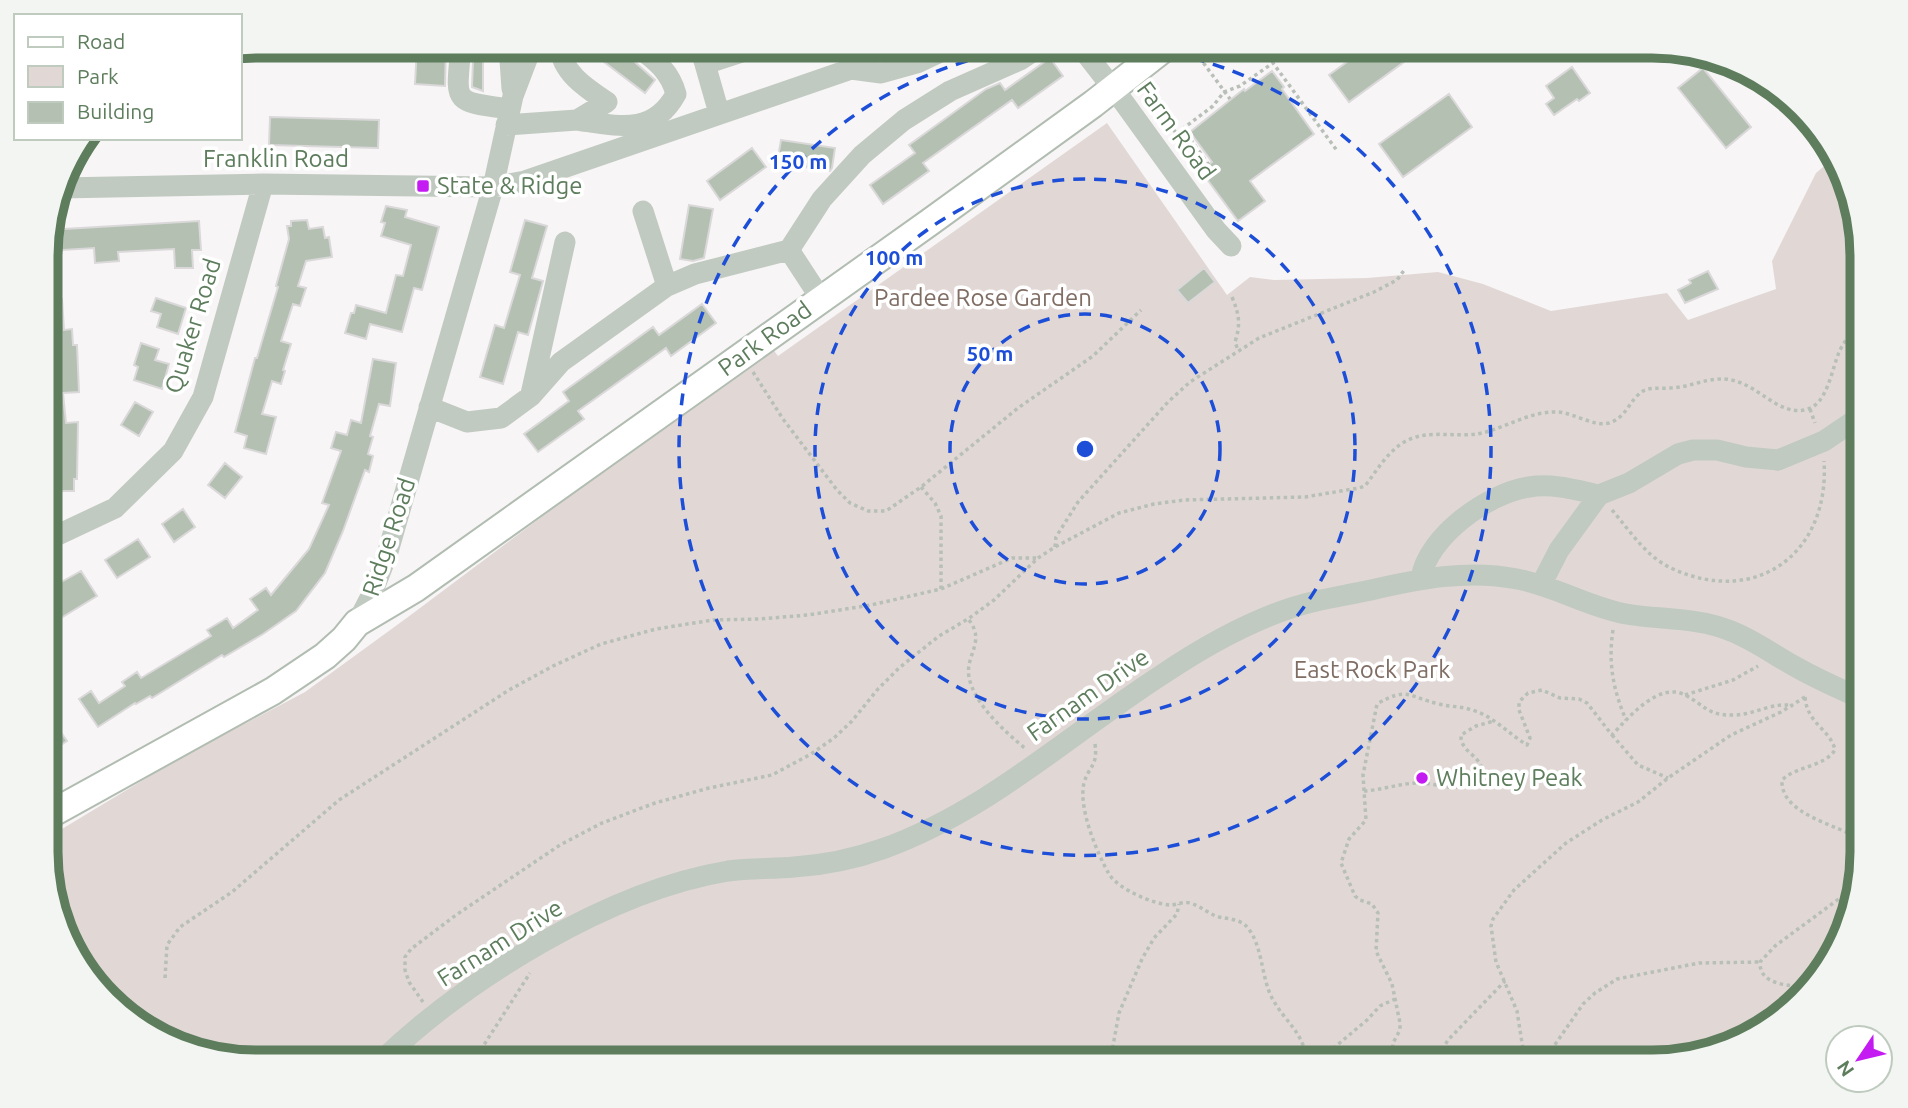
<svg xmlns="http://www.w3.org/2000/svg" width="1908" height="1108" viewBox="0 0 1908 1108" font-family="Ubuntu,sans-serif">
<rect width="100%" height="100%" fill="#f8f5f7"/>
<path fill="#e1d8d6" d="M1107 123 1227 295 1250 277 1274 280 1367 278 1438 272 1483 284 1551 311 1667 293 1688 320 1776 289 1772 261 1816 173 1836 156 1862 242V865L1834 957 1757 1034 1665 1062H256L151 1034 81 968 47 879V838L178 759 305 692 408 617 683 411 772 348 778 356Z"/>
<path fill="#b3c0b2" stroke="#dad8d9" stroke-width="2" d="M417 46H446L445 86 415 84Z
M583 46H624L628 56 655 80 645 93Z
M879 46H923L883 59Z
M1369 46H1426L1349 102 1329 75Z
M1050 58 1063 76 1018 108 1012 100 923 163 929 171 883 204 870 185 915 153 909 145 986 89 1000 83 1005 90Z
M473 61H483V91L472 87Z
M1572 67 1590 93 1579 101 1577 99 1554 115 1546 104 1554 98 1546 86Z
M1703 68 1751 127 1726 148 1678 88Z
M1272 71 1284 87 1282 89 1314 134 1250 181 1265 201 1238 221 1201 171 1212 162 1190 132 1244 89 1245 91Z
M1449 94 1472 127 1403 177 1379 144Z
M270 117 379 120 378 148 269 145Z
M781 140 835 148 832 168 830 171 777 163Z
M752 148 766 167 720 200 707 181Z
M689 205 713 209 704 258 693 261 680 259Z
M386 206 407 210 405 217 439 227 422 290 414 288 402 332 370 324 366 339 345 333 351 313H354L356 305 386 313 396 275 403 276 411 245 381 236 385 223 381 222Z
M307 220 309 229 323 227 325 238 329 237 332 257 306 261 298 286 306 288 300 306 293 304 281 341 291 344 283 370 285 371 281 384 272 381 262 414 276 417 266 454 244 448 247 436 235 432 255 358H257L278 287 276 286 289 239 287 226H291V221Z
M525 220 547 226 532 278 543 281 528 335 518 332 503 384 480 377 495 325 504 328 520 275 510 272Z
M199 221 201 250H192L193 268H175L174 249 118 252 119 261 95 263 94 248 47 251V230Z
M1204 268 1215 282 1188 303 1177 290Z
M1708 271 1718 289 1685 303 1678 290 1688 285 1691 283 1689 280Z
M156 298 186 308 178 334 157 327 161 314 151 311Z
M62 299 64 330 72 329 73 345H77L79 392 63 393 66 423 78 422 77 479H74V491H50L49 470H60L58 432 47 433V354H51V326H47V300Z
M702 304 716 323 671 356 666 348 578 411 584 419 538 452 524 434 569 401 563 392 653 327 659 335Z
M141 343 159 349 155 360 169 364 162 389 134 380 138 367 134 365Z
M373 359 396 363 390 406 379 404 370 436 373 437 368 454 373 456 369 472 365 470 343 531 325 573 296 611 263 634 224 657 222 655 152 698 150 696 136 704 135 703 98 727 79 699 91 691 99 703 125 686 122 682 137 672 141 678 211 636 207 630 227 618 233 628 258 610 250 599 266 588 271 595 309 549 329 505 322 503 341 451 331 448 336 432 347 435 351 420 361 423Z
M135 402 153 412 139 436 121 425Z
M225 463 242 477 225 498 208 485Z
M183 509 195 527 174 542 162 524Z
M138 539 150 557 117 578 105 560Z
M81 571 97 596 56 621 55 618 47 623V590Z
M47 712 67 741 47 754Z"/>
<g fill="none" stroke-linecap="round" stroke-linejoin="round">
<defs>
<path id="major" d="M47 816 273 691 325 656 344 639 357 623 416 588 930 222 1093 104 1167 46"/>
</defs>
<use href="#major" stroke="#b2bdb2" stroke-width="30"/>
<path stroke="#b7bfb7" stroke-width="3.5" stroke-dasharray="3.5 3.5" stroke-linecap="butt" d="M1191 46 1230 99
M1145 89 1200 167
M1209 165 1186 133 1185 127 1213 106 1224 92 1240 86 1273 63 1338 152
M1232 297C1239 314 1241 324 1235 342L1238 350
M753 372 783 419 837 490 850 503 868 511H886L921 487 1018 408 1093 356 1141 310
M1810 409 1815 423
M921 487 935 503 941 516V589
M1612 510C1631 532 1646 557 1673 569 1758 607 1830 552 1824 461
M1055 547 1056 537 1078 502 1168 402 1190 382 1259 338 1374 292 1397 280 1405 269
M969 620C986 642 965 655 969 677 974 704 1005 732 1026 749
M1613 630C1608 663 1613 689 1626 720
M1850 672 1862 666
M1685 695 1733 680 1758 666
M1805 697C1807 724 1831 730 1835 750 1824 767 1796 766 1782 780 1780 815 1839 825 1862 840
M1612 735 1638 765 1668 778
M1095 744C1098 767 1089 765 1084 783 1078 808 1097 853 1109 874 1118 889 1153 904 1170 905 1177 905 1183 901 1190 903 1201 906 1208 914 1219 917 1229 919 1241 919 1248 928 1263 947 1261 977 1272 998 1286 1024 1303 1030 1307 1062
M1364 791C1382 790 1401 783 1419 783 1444 783 1468 800 1481 766 1476 754 1460 750 1461 735L1476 726 1494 721
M165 978 167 945 180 927 232 892 339 800 509 690 553 666 601 644 656 629 713 620 759 619 808 615 871 605 941 589 1012 558H1038
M1804 987C1788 985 1759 985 1760 962L1775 946 1855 887
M423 1002 409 982 405 970V957L411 949 456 915 560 845 602 823 655 803 709 788 772 775 811 754 834 738 852 721 878 689 899 668 939 636 968 619 994 600 1038 558 1055 547 1119 513 1154 504 1184 500 1305 497 1359 488 1365 486C1378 469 1389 449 1408 440 1429 430 1455 437 1477 434 1505 429 1528 411 1558 412 1574 413 1594 427 1609 423 1625 418 1628 404 1639 394 1647 386 1658 389 1669 388 1687 388 1704 379 1721 379 1756 378 1777 419 1808 409 1828 403 1832 367 1840 350 1846 339 1853 329 1862 320
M473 1062 530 973
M1110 1062 1119 1013 1142 959 1154 938 1177 914 1179 904
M1317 1062 1367 1020 1380 1006 1395 999
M1391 1062 1393 1043 1400 1030V1023L1392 984 1376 951 1378 913 1372 904 1360 900 1355 896 1341 863 1349 839 1366 820 1363 775 1377 704C1408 686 1408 697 1439 704 1449 707 1461 706 1472 710 1493 716 1509 734 1527 745L1530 738 1519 710V702L1528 693 1542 690 1560 698 1579 699 1587 703 1612 735C1628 718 1659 681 1685 695 1705 705 1707 716 1734 715 1754 715 1774 701 1793 706
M1435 1062 1448 1040 1505 981
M1525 1062 1517 1011 1496 962 1491 926 1493 919 1514 890 1566 843 1602 820 1638 802 1668 778 1731 735 1781 712 1805 697
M1543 1062 1583 1004 1595 993 1617 979 1699 963 1760 962"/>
<path stroke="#c1cac1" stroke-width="21" d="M461 46C456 104 451 101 510 109
M509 46 512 89
M699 46 705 64 760 46
M1080 46 1125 104 1216 230 1231 246
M705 64 719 113
M851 69 881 73 917 63 953 46
M577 120C618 126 653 136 676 94 670 71 655 60 637 46
M506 125 577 120 607 102C586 88 561 72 560 46
M60 188 263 184 493 187 525 181 851 69 846 46
M643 211 667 286
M789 250 822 199 862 155 904 120 950 91 1020 60 1041 46
M531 394 565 242
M429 407 467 422 501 418 531 396 561 362 667 286 695 274 789 250 821 299
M47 540 115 508 173 451 203 397 263 184
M1421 578C1428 536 1488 493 1529 487 1553 483 1576 490 1599 495
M1541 585 1559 550 1599 495 1629 483 1678 454 1693 450H1717L1746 457 1778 460
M357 623 371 596 387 555 493 187 513 96 532 46
M380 1062C466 979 608 891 728 871 750 868 772 869 794 867 824 865 854 859 882 849 986 812 1069 735 1160 676 1200 649 1245 623 1291 608 1317 599 1344 596 1371 590 1418 579 1468 569 1517 579 1555 586 1588 607 1626 614 1661 620 1697 617 1731 631 1754 640 1774 655 1796 667 1817 679 1840 689 1862 699"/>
<use href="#major" stroke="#fff" stroke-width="26"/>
<path stroke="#c1cac1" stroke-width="21" d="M1778 460 1824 441 1858 418"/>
</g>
<g fill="none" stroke="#1d4ed8" stroke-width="3.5" stroke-dasharray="12 9">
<circle cx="1085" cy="449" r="135"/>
<circle cx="1085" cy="449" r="270"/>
<path d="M1131 46A406 406 0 1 1 1039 46"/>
</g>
<g fill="#c41bf3" stroke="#fff" stroke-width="2.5">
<rect x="416" y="179" width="14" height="14" rx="3.5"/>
<circle cx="1422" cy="778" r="7"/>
</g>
<g text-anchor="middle" stroke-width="7" stroke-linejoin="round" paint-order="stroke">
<g font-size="24" fill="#5d7d5d" stroke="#fff">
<text transform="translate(1176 131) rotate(54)" y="8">Farm Road</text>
<text x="276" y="167">Franklin Road</text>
<text transform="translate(193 326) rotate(-73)" y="8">Quaker Road</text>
<text transform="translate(765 339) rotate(-36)" y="8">Park Road</text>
<text transform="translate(389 537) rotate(-72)" y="8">Ridge Road</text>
<text transform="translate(1088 695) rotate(-35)" y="8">Farnam Drive</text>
<text transform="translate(500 943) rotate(-32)" y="8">Farnam Drive</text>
</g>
<g font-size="24" fill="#5d7d5d" stroke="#fff" text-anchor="start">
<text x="437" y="194">State &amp; Ridge</text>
<text x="1436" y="786">Whitney Peak</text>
</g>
<g font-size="24" fill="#806e64" stroke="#fff">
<text x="983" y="306">Pardee Rose Garden</text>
<text x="1372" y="678">East Rock Park</text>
</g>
</g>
<path d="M0 0H1908V1108H0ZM256 58H1652A198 198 0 0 1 1850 256V852A198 198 0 0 1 1652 1050H256A198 198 0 0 1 58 852V256A198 198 0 0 1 256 58Z" fill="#f2f5f2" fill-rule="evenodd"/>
<path fill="none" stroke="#5d7d5d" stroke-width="9" d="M256 58H1652A198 198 0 0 1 1850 256V852A198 198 0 0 1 1652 1050H256A198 198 0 0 1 58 852V256A198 198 0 0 1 256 58Z"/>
<circle cx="1085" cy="449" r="10" fill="#1d4ed8" stroke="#fff" stroke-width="3.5"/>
<g font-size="21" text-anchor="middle" font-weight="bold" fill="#1d4ed8" stroke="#fff" stroke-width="7" stroke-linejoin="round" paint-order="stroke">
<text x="798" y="169">150 m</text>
<text x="894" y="265">100 m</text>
<text x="990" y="361">50 m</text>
</g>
<rect x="14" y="14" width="228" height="126" fill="#ffffff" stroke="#becbbe" stroke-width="2"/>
<rect x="28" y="37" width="35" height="10" fill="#ffffff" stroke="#becbbe" stroke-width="2"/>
<text x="77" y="49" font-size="21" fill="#5d7d5d">Road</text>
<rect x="28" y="66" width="35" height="21" fill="#e1d8d6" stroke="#becbbe" stroke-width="2"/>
<text x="77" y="84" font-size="21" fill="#5d7d5d">Park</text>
<rect x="28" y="102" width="35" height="21" fill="#b3c0b2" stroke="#becbbe" stroke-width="2"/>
<text x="77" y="119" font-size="21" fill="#5d7d5d">Building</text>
<g transform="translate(1859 1059) rotate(235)"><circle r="33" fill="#ffffff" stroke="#becbbe" stroke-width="2"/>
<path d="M0-5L12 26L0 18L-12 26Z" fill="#c41bf3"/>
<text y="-10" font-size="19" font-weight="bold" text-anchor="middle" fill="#5d7d5d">N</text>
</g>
</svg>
